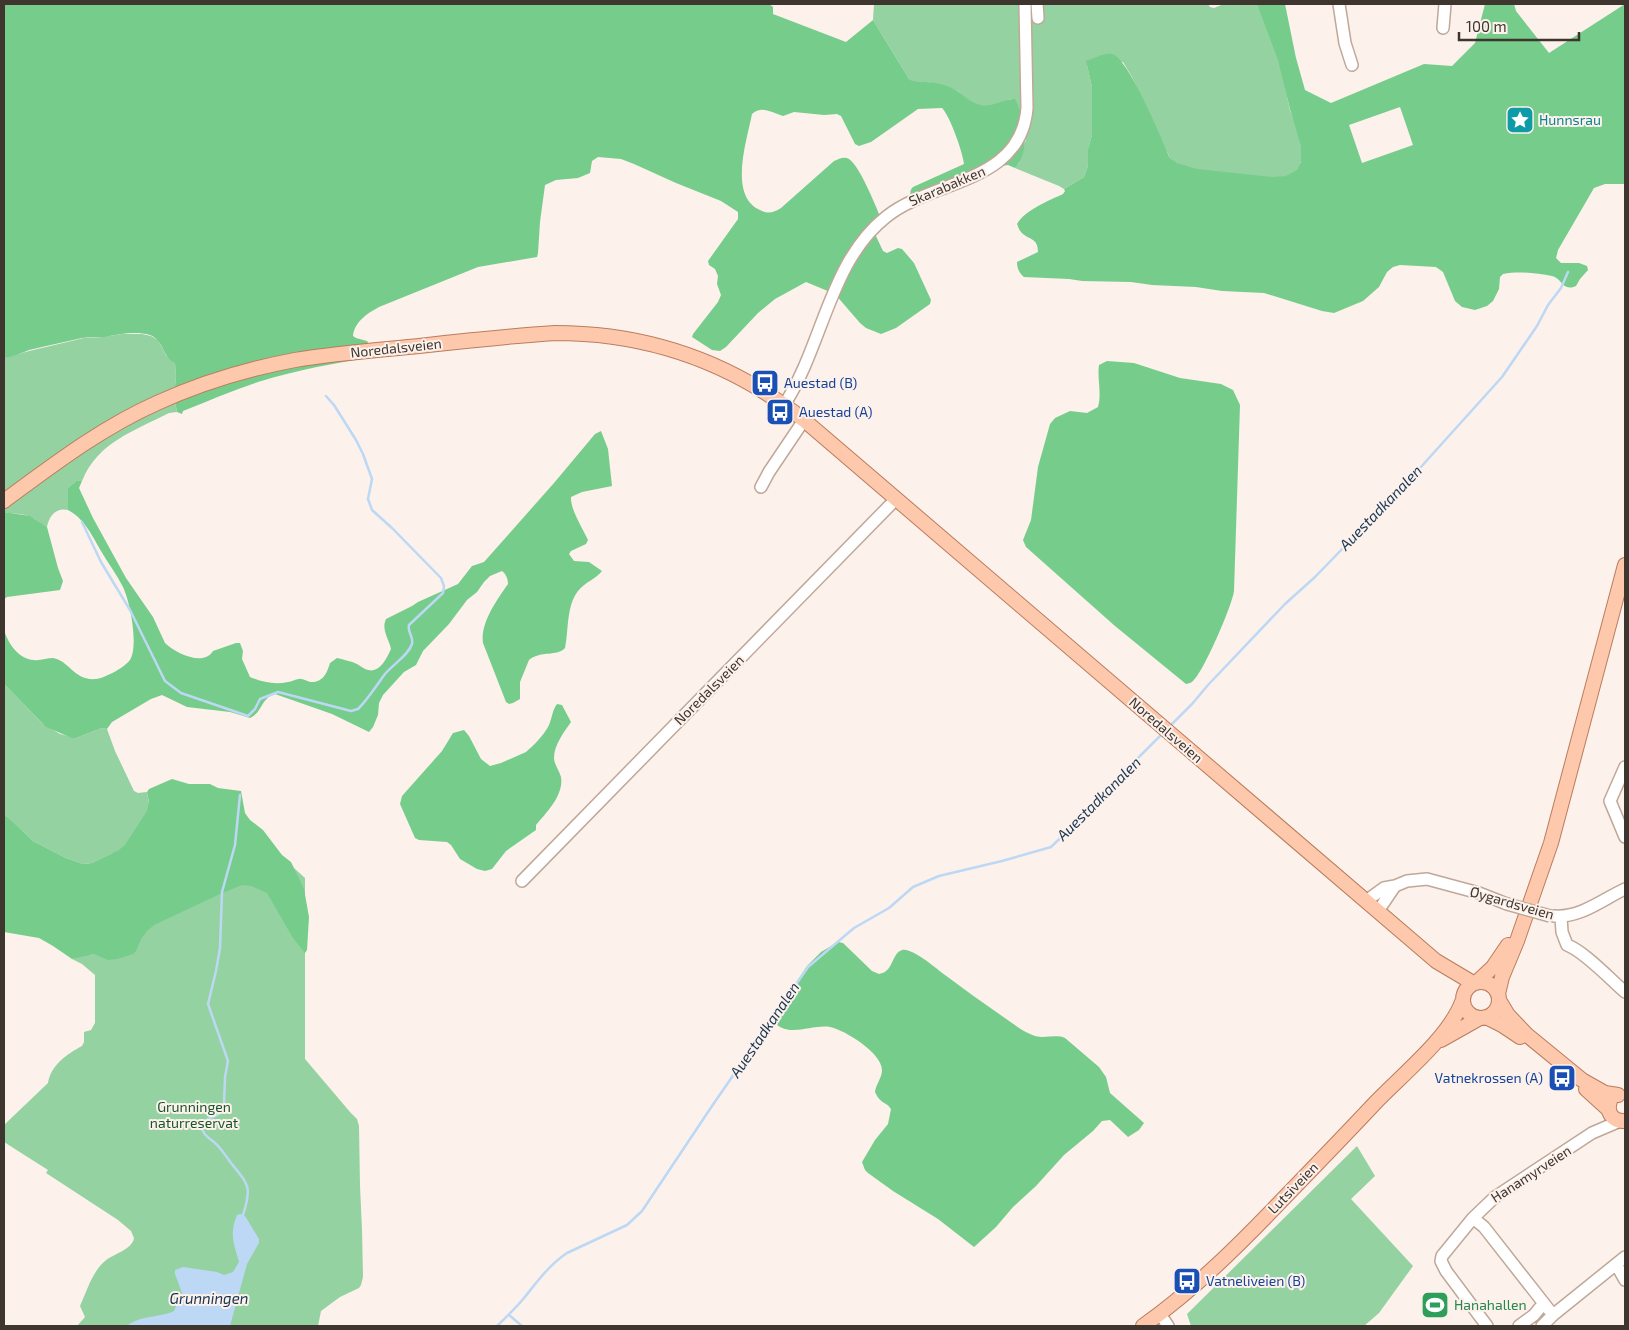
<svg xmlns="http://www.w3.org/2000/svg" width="1629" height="1330" viewBox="0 0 1629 1330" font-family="'Exo 2',sans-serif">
<rect width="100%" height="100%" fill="#fcf1eb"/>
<path fill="#94d2a1" d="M874 4H1208L1210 7 1214 8 1224 4H1257C1267 26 1277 52 1283 76 1286 87 1287 99 1290 110 1294 122 1302 137 1302 150 1302 157 1301 167 1296 172 1284 182 1254 175 1239 174 1221 172 1183 172 1170 158L1132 77 1123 62 1087 65 1092 87V135L1088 149V166L1084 177 1064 189 1059 186 1015 168 1019 163 1026 139 1021 114 1011 99C998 103 983 110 969 101 965 98 962 94 958 91 942 84 930 82 912 81L909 79 873 20Z
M122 334H142L151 336 158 340 166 355 175 363 176 377 174 396 177 412 169 413C134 431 98 442 82 481H76L68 488V510C56 507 49 516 47 527 39 523 34 517 25 515 18 513 11 514 4 512V358L29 351 84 338H96Z
M4 684 43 724 60 734 76 738 102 728 107 729 115 751 134 791 138 793 147 792 149 803 239 818 305 878V1059L350 1112 357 1119 359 1126 360 1186 362 1230 363 1277 361 1285 359 1288 340 1297 321 1311 318 1326H77L85 1317 80 1306C87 1291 92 1272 105 1261 113 1254 132 1250 134 1238L131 1231 118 1220 46 1173 48 1170 4 1142V1125L48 1083C51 1065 67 1054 82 1046L84 1042V1032L91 1030 95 1023V975L82 964 72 959 85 955 95 954 113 853 92 863 83 864 66 858 33 841 8 817 4 815Z
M1357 1146 1375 1176 1351 1199 1413 1266 1379 1313 1364 1326H1191L1187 1314Z"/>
<path fill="#76cc8b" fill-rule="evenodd" d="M4 4H769L773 7V14L846 42 873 20 909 79 913 81C927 82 941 82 954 89 964 94 969 103 981 105 993 107 1003 99 1015 99 1025 119 1031 151 1015 168L1008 165 1001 166 913 200C910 194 909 191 913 187L964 164C963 153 950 116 942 108L918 109 871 142 859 146 855 144 841 116 837 114 824 115 794 112 783 116C772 113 762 105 752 114 747 140 728 196 760 210 768 214 773 213 781 208L834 161C839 159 844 156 849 159 860 166 877 209 882 221L875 234 883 251 887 253 898 248 902 249 914 263 931 300 930 304 896 328 881 334 866 328 860 323 835 294 806 282 775 299 758 313 726 347 720 351 712 350 692 337 693 334 718 302 721 295 717 284 718 276 715 269 709 265 708 261 738 219V212L721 201 676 183 634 164 621 159 598 157 592 161 590 173 578 178 556 180 545 185 540 222 538 253 537 257 478 267 379 307C368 313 354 322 353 336L356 338 367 341 372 348 374 357C335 363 296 370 258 382 233 390 208 401 183 411L182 414 177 412 174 396 176 377 175 363C162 357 164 340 150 335 136 331 119 334 105 337 97 338 89 337 82 338 64 342 46 346 29 350 21 353 13 357 4 358Z
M1257 4H1285L1296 58 1305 90 1331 103 1424 64 1452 66 1475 43 1485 4H1514L1516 11 1549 53 1625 4V184H1605L1594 188 1558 250 1556 258 1561 263H1579L1587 266 1588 270 1580 279 1576 286C1562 292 1562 278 1552 276 1537 273 1518 271 1503 274L1500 277 1499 289 1493 301 1487 306 1475 310 1462 307 1455 301 1443 272 1436 267 1400 265 1393 267 1387 272 1379 287 1363 301 1334 313 1322 311 1264 293 1222 291 1196 287 1152 285 1131 282 1082 281 1069 279 1024 277C1019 273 1017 268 1017 262L1038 252C1038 237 1028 240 1021 232 1019 230 1018 226 1017 224 1025 210 1050 200 1063 194L1065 191 1064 189 1084 177 1088 166V149L1092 135V87L1086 61C1093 59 1105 52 1112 54 1128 57 1162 140 1170 158L1177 163 1197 169 1272 177 1286 176 1297 170 1301 162V146L1290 109 1278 60ZM1400 107 1413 145 1362 163 1349 125Z
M1107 361 1134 363 1180 378 1221 384 1233 390 1240 405 1234 591C1232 606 1203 673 1193 681 1191 683 1189 683 1186 684L1115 626 1026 547 1023 540 1031 520 1038 467 1050 424 1055 418 1070 411 1087 413 1098 407C1102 393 1097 379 1099 365Z
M601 431 608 449 612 486 582 492 571 497C570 509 583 529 588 540L586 544 571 551 569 554 574 561 589 562 602 571C596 579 585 582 578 591 566 607 569 629 565 648 557 657 541 650 529 660L520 682V699L513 703 509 704 506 702 483 643C480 623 497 600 508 584 508 579 506 574 502 571L490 576 484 582 477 592 467 600 449 624 423 651 416 665 404 672 383 695 379 703 378 715 373 727 369 732 332 714 275 694C260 699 263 712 250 718L230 712 187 707 162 695 151 699 112 722 107 729 102 728 76 738H72L46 727 4 684V630C8 643 18 659 34 660 40 661 47 658 53 658 70 661 74 681 96 679 105 678 128 666 131 658 138 642 130 602 123 587 117 575 108 563 101 551 93 537 84 518 68 510V488L76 481H82L79 488 93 518 126 578 153 617 165 643C175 653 204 667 213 651L236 643H240L243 651 242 659 250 677C262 682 274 685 288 682 292 682 295 679 299 679 302 678 306 681 310 682 323 683 327 673 330 663L337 658C344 660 351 661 357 664 361 666 364 669 368 670 380 673 387 658 391 649 389 639 381 630 386 619L412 606 418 602 458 584 472 566 484 562 554 483 595 434Z
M4 512 30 516 47 527 58 568 63 581 60 590 7 597 4 599Z
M557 704 562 705 571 722C564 732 554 745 554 758 554 764 559 770 561 777 564 795 547 812 536 825V830L506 851 492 869 485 871 477 869 460 859 451 845 447 842 419 840 415 838 400 804 402 796 442 751 453 733 464 730 469 736 481 759 490 766 501 763 526 752C534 745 543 736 548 727 552 720 552 710 557 704Z
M172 779 189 784H210L218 788 241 791 245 813 250 820 263 830 282 855 291 862 304 889 309 917 307 950 305 953 293 938 267 893 251 886 242 885 220 894 154 925 147 931 141 939 136 951 133 954 117 959 108 960 94 954 72 959 53 946 39 938 4 932V815L8 817 33 841 66 858 83 864 92 863 119 850 125 845 147 811 149 802 147 792 149 789Z
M838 942 843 943 872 971 879 974C881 973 884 973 886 971 893 966 893 953 902 950 912 947 938 970 945 975 964 989 983 1003 1002 1016 1012 1023 1023 1032 1035 1036 1045 1039 1055 1034 1065 1038L1099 1067 1106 1077 1110 1093 1144 1123 1139 1130 1128 1137 1110 1120 1102 1121 1093 1131 1064 1155 1036 1186 1013 1207 996 1227 974 1247 938 1219 893 1191 868 1173 865 1170 862 1162 875 1140 888 1124 891 1109C886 1101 881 1105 875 1092 876 1084 882 1078 882 1070 882 1053 845 1030 830 1027 811 1024 785 1040 772 1019L807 966 821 952Z"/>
<path fill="#bcd8f5" d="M241 1214 245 1216 259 1239V1243L247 1264 230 1326H127C140 1315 159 1318 174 1311L182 1293 175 1274V1270L183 1267 217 1272 224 1275 233 1272 239 1262C234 1244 229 1234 237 1215Z"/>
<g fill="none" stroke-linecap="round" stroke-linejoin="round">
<path stroke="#bcd8f5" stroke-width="2.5" d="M82 522 101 562 130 610 165 681 181 693 248 716 255 709 260 699 278 692 351 711 358 709C368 699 376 686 385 674 393 664 408 656 412 644 414 637 407 632 409 625L443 593 444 586 441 578 392 528 372 510 368 499 372 479 363 454 356 440 334 405 326 396
M1170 726 1192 704 1208 685 1285 604 1315 577 1411 478 1502 377 1537 326 1548 305 1561 288 1568 272
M240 795 235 845 222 892 220 948 216 971 208 1004 228 1061 225 1077 224 1104 219 1114C214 1117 201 1120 202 1127 202 1134 209 1138 214 1142 221 1148 225 1155 231 1163 249 1185 252 1187 243 1215
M509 1315 522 1326
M497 1326C506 1317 516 1308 524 1298 537 1282 549 1265 567 1253L627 1225 642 1211 712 1106 808 967 854 928 889 908 913 887 939 876 1002 861 1051 847 1077 822 1130 766 1163 733"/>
<defs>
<path id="minor" d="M1037 4 1038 18
M1339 4 1345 43 1352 65
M1443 28 1445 4
M784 405C823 346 829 262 886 217 933 179 1021 184 1027 108L1025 4
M761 487 769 472 804 420
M1625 767 1610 801 1625 837
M522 881 896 499
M1366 901 1384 888 1395 886 1407 881 1427 879 1479 893 1507 904
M1378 911 1395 886
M1554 916C1581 918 1603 899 1625 889
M1561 917 1562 932 1567 945C1584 951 1611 980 1625 992
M1473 1218 1484 1227 1553 1315
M1616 1264 1625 1280
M1160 1314 1168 1326
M1487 1326 1446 1271 1441 1261 1442 1256 1473 1218 1495 1197 1592 1133 1620 1121
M1519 1326 1534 1315 1543 1304
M1542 1326 1553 1315 1625 1257"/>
<path id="major" d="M4 501C53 465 101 428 157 403 201 383 247 369 295 360 336 353 378 350 419 346 464 341 510 336 555 333 649 333 731 362 804 420L1436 961 1473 983
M1478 981 1493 967 1508 945
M1463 1000a18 18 0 1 1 36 0a18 18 0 1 1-36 0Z
M1498 994 1502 977 1517 941 1551 843 1625 565
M1499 1000 1508 1015 1527 1035 1582 1080 1605 1093 1618 1095
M1486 1017 1502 1025 1520 1037
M1441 1040 1480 1018
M1586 1089 1608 1109
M1610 1101C1606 1113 1613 1122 1625 1121
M1143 1326C1195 1289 1240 1244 1284 1198 1315 1166 1346 1134 1376 1102 1403 1074 1449 1037 1462 1002"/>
</defs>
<use href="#minor" stroke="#c0a898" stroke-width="14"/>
<use href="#major" stroke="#ba7c5c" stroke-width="16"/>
<use href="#minor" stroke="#fff" stroke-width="11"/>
<use href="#major" stroke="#fdc8ac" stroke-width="14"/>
<defs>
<path id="minor-bridge" d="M1507 904 1550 916"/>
</defs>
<use href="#minor-bridge" stroke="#c0a898" stroke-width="14" stroke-linecap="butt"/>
<use href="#minor-bridge" stroke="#fff" stroke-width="11"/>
</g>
<defs>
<symbol id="sight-square" viewBox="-11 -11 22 22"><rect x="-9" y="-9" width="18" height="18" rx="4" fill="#0f9aa8" stroke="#fcf1eb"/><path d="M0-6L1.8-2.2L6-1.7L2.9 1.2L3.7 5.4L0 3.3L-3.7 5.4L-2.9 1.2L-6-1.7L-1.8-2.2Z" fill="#fff"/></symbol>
<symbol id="bus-square" viewBox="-11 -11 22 22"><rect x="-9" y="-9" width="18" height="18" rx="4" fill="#1a4fb4" stroke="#fcf1eb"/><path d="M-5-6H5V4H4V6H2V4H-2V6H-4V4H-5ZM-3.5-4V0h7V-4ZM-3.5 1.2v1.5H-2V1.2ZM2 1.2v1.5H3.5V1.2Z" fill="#fff"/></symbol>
<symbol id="stadium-square" viewBox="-11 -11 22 22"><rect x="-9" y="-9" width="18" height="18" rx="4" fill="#2e9e5b" stroke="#fcf1eb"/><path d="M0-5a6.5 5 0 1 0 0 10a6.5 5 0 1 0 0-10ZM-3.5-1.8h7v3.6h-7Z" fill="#fff"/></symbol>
</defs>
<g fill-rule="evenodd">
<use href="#sight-square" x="1504" y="104" width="32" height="32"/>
<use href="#bus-square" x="749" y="367" width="32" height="32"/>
<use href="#bus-square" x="764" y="396" width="32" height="32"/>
<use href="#bus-square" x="1546" y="1062" width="32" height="32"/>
<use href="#bus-square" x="1171" y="1265" width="32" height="32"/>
<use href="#stadium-square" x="1419" y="1289" width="32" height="32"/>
</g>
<g text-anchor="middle" stroke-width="4" stroke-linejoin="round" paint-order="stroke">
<g font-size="14" fill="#0d838f" stroke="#fcf1eb" text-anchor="start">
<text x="1539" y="125">Hunnsrau</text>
</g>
<g font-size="14" fill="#3f352f" stroke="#fcf1eb">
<text transform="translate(947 186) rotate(-23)" y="5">Skarabakken</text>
<text transform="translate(396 348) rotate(-6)" y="5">Noredalsveien</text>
<text transform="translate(709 690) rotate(-45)" y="5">Noredalsveien</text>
<text transform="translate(1166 730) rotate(41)" y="5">Noredalsveien</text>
<text transform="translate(1512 903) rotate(16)" y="5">Øygardsveien</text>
<text transform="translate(1531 1174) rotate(-33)" y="5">Hanamyrveien</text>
<text transform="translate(1293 1188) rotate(-46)" y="5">Lutsiveien</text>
</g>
<g font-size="14" fill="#164399" stroke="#fcf1eb" text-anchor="start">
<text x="784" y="388">Auestad (B)</text>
<text x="799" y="417">Auestad (A)</text>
<text x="1543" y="1083" text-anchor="end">Vatnekrossen (A)</text>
<text x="1206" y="1286">Vatneliveien (B)</text>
</g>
<g font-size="14" fill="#16542a" stroke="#fcf1eb">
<text x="194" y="1112">Grunningen<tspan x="194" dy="16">naturreservat</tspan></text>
</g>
<g font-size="14" fill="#27864d" stroke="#fcf1eb" text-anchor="start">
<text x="1454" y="1310">Hanahallen</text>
</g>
<g font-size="15" font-style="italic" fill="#173552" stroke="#fcf1eb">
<text transform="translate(1381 508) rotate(-46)" y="5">Auestadkanalen</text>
<text transform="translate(1099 799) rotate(-45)" y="5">Auestadkanalen</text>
<text transform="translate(765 1030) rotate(-56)" y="5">Auestadkanalen</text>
<text x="209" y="1304">Grunningen</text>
</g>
</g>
<rect width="1629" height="1330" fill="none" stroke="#3f352f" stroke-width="10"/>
<path d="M1459 32v8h120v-8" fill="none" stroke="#3f352f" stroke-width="2.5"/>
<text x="1466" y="32" font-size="15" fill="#3f352f" stroke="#fcf1eb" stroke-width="4" paint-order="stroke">100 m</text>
</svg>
